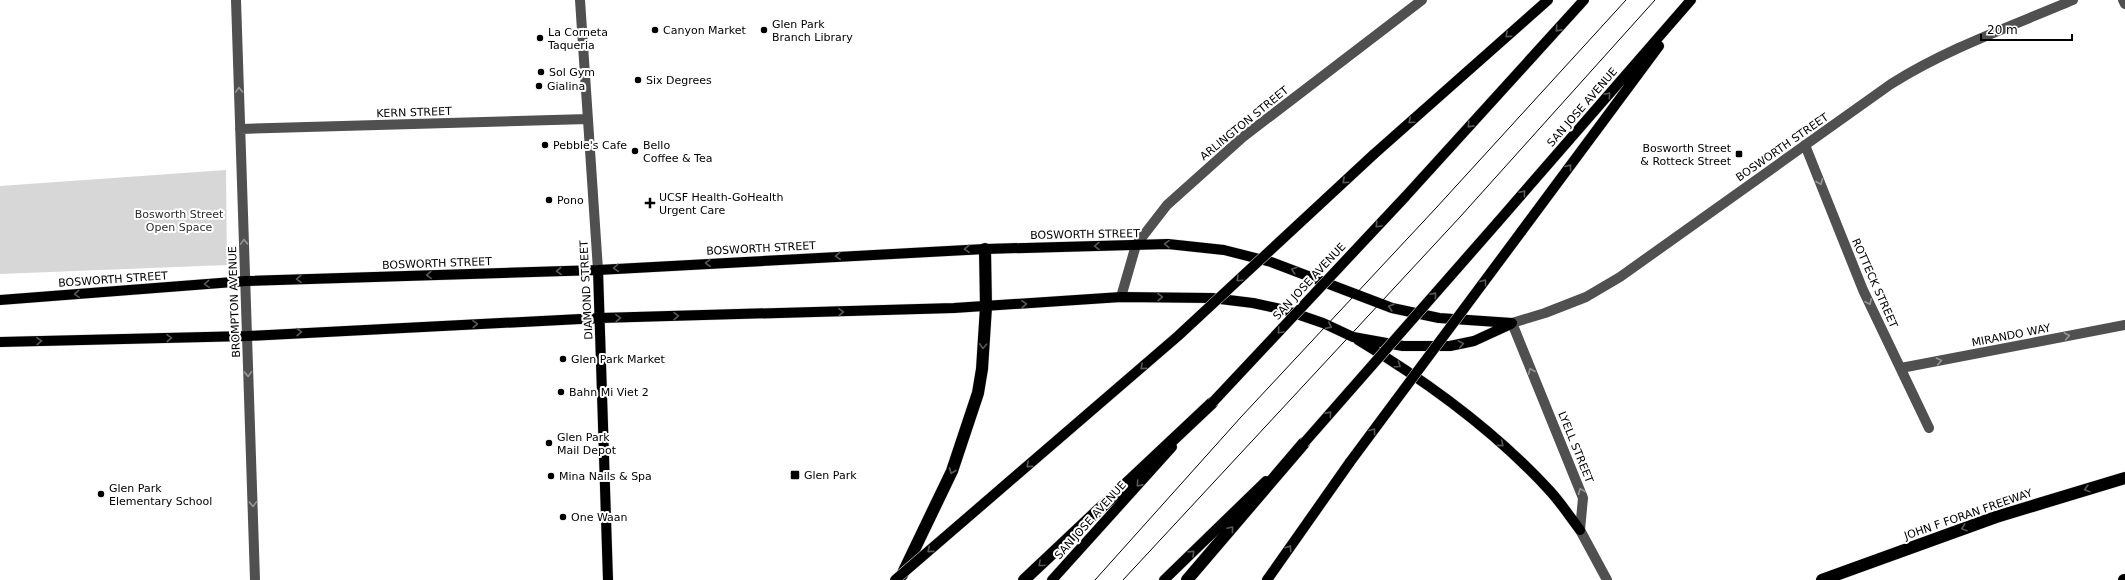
<svg xmlns="http://www.w3.org/2000/svg" width="2125" height="580" viewBox="0 0 2125 580" font-family="'DejaVu Sans',sans-serif">
<rect width="100%" height="100%" fill="#fff"/>
<path fill="#d7d7d7" d="M226 170 227 265 0 274V186Z"/>
<g fill="none" stroke-linecap="round" stroke-linejoin="round">
<defs>
<path id="major" d="M1373 155 1548 0
M1405 197 1584 0
M1497 223 1691 0
M1521 232 1659 46
M598 270 608 580
M0 300 246 281 598 270 985 249 1168 244 1224 250 1271 262 1392 308 1439 318 1512 323
M1358 340C1428 382 1495 431 1550 491 1561 503 1570 517 1580 530
M0 342 247 336 600 318 954 308 1121 297 1212 298 1253 303 1285 310 1323 323 1353 337 1403 346H1450L1474 341 1511 324
M1052 580 1172 447
M1164 580 1266 481
M1267 580 1350 462"/>
<path id="highway" d="M902 575 952 471 978 393 982 369 986 307 985 249
M1024 580 1212 403
M1187 580 1304 443
M1822 580 1996 517 2125 478
M2124 580H2125"/>
</defs>
<use href="#major" stroke="#dbdbdb" stroke-width="11"/>
<use href="#highway" stroke="#dbdbdb" stroke-width="13"/>
<path stroke="#505050" stroke-width="10" d="M236 0 255 580
M580 0 598 270
M2123 0 2125 4
M240 129 588 119
M1805 145 1863 290 1929 428
M1121 297 1136 245 1167 205 1243 137 1422 0
M1901 368 2125 325
M1607 580 1580 530 1583 498 1512 323 1545 313 1586 297 1620 277 1891 84C1948 48 2012 26 2073 0"/>
<use href="#major" stroke="#000" stroke-width="10"/>
<use href="#highway" stroke="#000" stroke-width="12"/>
<path stroke="#000" stroke-width="1" d="M1095 580 1241 417 1436 208 1626 0
M1123 580 1460 217 1655 0"/>
<defs>
<path id="major-bridge" d="M1212 403 1405 197
M1304 443 1497 223
M1350 462 1521 232
M895 580 1178 336 1373 155"/>
</defs>
<use href="#major-bridge" stroke="#dbdbdb" stroke-width="11" stroke-linecap="butt"/>
<use href="#major-bridge" stroke="#000" stroke-width="10"/>
</g>
<defs><path id="oneway-chevron" d="M-2-3.5L2.5 0L-2 3.5" fill="none" stroke-width="1.6" stroke-linecap="round" stroke-linejoin="round"/></defs>
<g stroke="#595959">
<use href="#oneway-chevron" transform="translate(1558 29) rotate(132)"/>
<use href="#oneway-chevron" transform="translate(1508 35) rotate(138)"/>
<use href="#oneway-chevron" transform="translate(1608 95) rotate(-49)"/>
<use href="#oneway-chevron" transform="translate(1411 121) rotate(138)"/>
<use href="#oneway-chevron" transform="translate(1470 125) rotate(132)"/>
<use href="#oneway-chevron" transform="translate(1569 167) rotate(-53)"/>
<use href="#oneway-chevron" transform="translate(1345 181) rotate(137)"/>
<use href="#oneway-chevron" transform="translate(1523 193) rotate(-49)"/>
<use href="#oneway-chevron" transform="translate(1378 225) rotate(133)"/>
<use href="#oneway-chevron" transform="translate(1167 244) rotate(-179)"/>
<use href="#oneway-chevron" transform="translate(1097 246) rotate(179)"/>
<use href="#oneway-chevron" transform="translate(967 249) rotate(177)"/>
<use href="#oneway-chevron" transform="translate(838 256) rotate(177)"/>
<use href="#oneway-chevron" transform="translate(708 263) rotate(177)"/>
<use href="#oneway-chevron" transform="translate(616 268) rotate(176)"/>
<use href="#oneway-chevron" transform="translate(1294 270) rotate(-161)"/>
<use href="#oneway-chevron" transform="translate(559 271) rotate(178)"/>
<use href="#oneway-chevron" transform="translate(429 275) rotate(178)"/>
<use href="#oneway-chevron" transform="translate(299 279) rotate(178)"/>
<use href="#oneway-chevron" transform="translate(1239 279) rotate(137)"/>
<use href="#oneway-chevron" transform="translate(1484 282) rotate(-53)"/>
<use href="#oneway-chevron" transform="translate(207 284) rotate(176)"/>
<use href="#oneway-chevron" transform="translate(77 294) rotate(176)"/>
<use href="#oneway-chevron" transform="translate(1434 295) rotate(-49)"/>
<use href="#oneway-chevron" transform="translate(1160 297) rotate(-1)"/>
<use href="#oneway-chevron" transform="translate(1024 304) rotate(-4)"/>
<use href="#oneway-chevron" transform="translate(1391 307) rotate(-163)"/>
<use href="#oneway-chevron" transform="translate(841 312) rotate(-2)"/>
<use href="#oneway-chevron" transform="translate(676 316) rotate(-1)"/>
<use href="#oneway-chevron" transform="translate(618 318) rotate(-2)"/>
<use href="#oneway-chevron" transform="translate(475 324) rotate(-3)"/>
<use href="#oneway-chevron" transform="translate(1329 326) rotate(26)"/>
<use href="#oneway-chevron" transform="translate(1280 331) rotate(133)"/>
<use href="#oneway-chevron" transform="translate(299 332) rotate(-2)"/>
<use href="#oneway-chevron" transform="translate(169 338) rotate(-2)"/>
<use href="#oneway-chevron" transform="translate(39 341) rotate(-2)"/>
<use href="#oneway-chevron" transform="translate(1461 344) rotate(-11)"/>
<use href="#oneway-chevron" transform="translate(983 346) rotate(93)"/>
<use href="#oneway-chevron" transform="translate(1398 365) rotate(35)"/>
<use href="#oneway-chevron" transform="translate(1143 367) rotate(139)"/>
<use href="#oneway-chevron" transform="translate(1329 414) rotate(-49)"/>
<use href="#oneway-chevron" transform="translate(1373 431) rotate(-53)"/>
<use href="#oneway-chevron" transform="translate(1501 444) rotate(40)"/>
<use href="#oneway-chevron" transform="translate(1029 465) rotate(139)"/>
<use href="#oneway-chevron" transform="translate(952 471) rotate(112)"/>
<use href="#oneway-chevron" transform="translate(1139 484) rotate(132)"/>
<use href="#oneway-chevron" transform="translate(2087 489) rotate(164)"/>
<use href="#oneway-chevron" transform="translate(1964 528) rotate(161)"/>
<use href="#oneway-chevron" transform="translate(1231 529) rotate(-50)"/>
<use href="#oneway-chevron" transform="translate(1289 548) rotate(-56)"/>
<use href="#oneway-chevron" transform="translate(930 550) rotate(139)"/>
<use href="#oneway-chevron" transform="translate(1192 553) rotate(-44)"/>
<use href="#oneway-chevron" transform="translate(1041 564) rotate(137)"/>
</g>
<g stroke="#969696">
<use href="#oneway-chevron" transform="translate(239 90) rotate(-92)"/>
<use href="#oneway-chevron" transform="translate(1820 182) rotate(68)"/>
<use href="#oneway-chevron" transform="translate(244 242) rotate(-92)"/>
<use href="#oneway-chevron" transform="translate(1869 302) rotate(65)"/>
<use href="#oneway-chevron" transform="translate(2067 336) rotate(-11)"/>
<use href="#oneway-chevron" transform="translate(1939 361) rotate(-11)"/>
<use href="#oneway-chevron" transform="translate(1531 371) rotate(-112)"/>
<use href="#oneway-chevron" transform="translate(248 374) rotate(88)"/>
<use href="#oneway-chevron" transform="translate(1581 491) rotate(-112)"/>
<use href="#oneway-chevron" transform="translate(253 504) rotate(88)"/>
</g>
<g fill="#000" stroke="#fff" stroke-width="1.5">
<circle cx="655" cy="30" r="4"/>
<circle cx="764" cy="30" r="4"/>
<circle cx="540" cy="38" r="4"/>
<circle cx="541" cy="72" r="4"/>
<circle cx="638" cy="80" r="4"/>
<circle cx="539" cy="86" r="4"/>
<circle cx="545" cy="145" r="4"/>
<circle cx="635" cy="151" r="4"/>
<rect x="1735" y="150" width="8" height="8" rx="2"/>
<circle cx="549" cy="200" r="4"/>
<path d="M648 197h4v4h4v4h-4v4h-4v-4h-4v-4h4z"/>
<circle cx="563" cy="359" r="4"/>
<circle cx="561" cy="392" r="4"/>
<circle cx="549" cy="443" r="4"/>
<rect x="790" y="470" width="10" height="10" rx="2"/>
<circle cx="551" cy="476" r="4"/>
<circle cx="101" cy="494" r="4"/>
<circle cx="563" cy="517" r="4"/>
</g>
<g text-anchor="middle" stroke-width="4" stroke-linejoin="round" paint-order="stroke">
<g font-size="11" fill="#000" stroke="#fff" text-anchor="start">
<text x="772" y="28">Glen Park<tspan x="772" dy="13">Branch Library</tspan></text>
<text x="663" y="34">Canyon Market</text>
<text x="548" y="36">La Corneta<tspan x="548" dy="13">Taqueria</tspan></text>
<text x="549" y="76">Sol Gym</text>
<text x="646" y="84">Six Degrees</text>
<text x="547" y="90">Gialina</text>
<text x="553" y="149">Pebble's Cafe</text>
<text x="643" y="149">Bello<tspan x="643" dy="13">Coffee &amp; Tea</tspan></text>
<text x="1731" y="152" text-anchor="end">Bosworth Street<tspan x="1731" dy="13">&amp; Rotteck Street</tspan></text>
<text x="659" y="201">UCSF Health-GoHealth<tspan x="659" dy="13">Urgent Care</tspan></text>
<text x="557" y="204">Pono</text>
<text x="571" y="363">Glen Park Market</text>
<text x="569" y="396">Bahn Mi Viet 2</text>
<text x="557" y="441">Glen Park<tspan x="557" dy="13">Mail Depot</tspan></text>
<text x="804" y="479">Glen Park</text>
<text x="559" y="480">Mina Nails &amp; Spa</text>
<text x="109" y="492">Glen Park<tspan x="109" dy="13">Elementary School</tspan></text>
<text x="571" y="521">One Waan</text>
</g>
<g font-size="11" fill="#000" stroke="#fff">
<text transform="translate(1582 107) rotate(-49)" y="4">SAN JOSE AVENUE</text>
<text transform="translate(414 112) rotate(-2)" y="4">KERN STREET</text>
<text transform="translate(1244 123) rotate(-39)" y="4">ARLINGTON STREET</text>
<text transform="translate(1782 147) rotate(-35)" y="4">BOSWORTH STREET</text>
<text transform="translate(1085 234) rotate(-1)" y="4">BOSWORTH STREET</text>
<text transform="translate(761 248) rotate(-3)" y="4">BOSWORTH STREET</text>
<text transform="translate(437 263) rotate(-2)" y="4">BOSWORTH STREET</text>
<text transform="translate(113 279) rotate(-4)" y="4">BOSWORTH STREET</text>
<text transform="translate(1309 281) rotate(-47)" y="4">SAN JOSE AVENUE</text>
<text transform="translate(1875 283) rotate(66)" y="4">ROTTECK STREET</text>
<text transform="translate(586 290) rotate(-93)" y="4">DIAMOND STREET</text>
<text transform="translate(234 302) rotate(-92)" y="4">BROMPTON AVENUE</text>
<text transform="translate(2011 335) rotate(-11)" y="4">MIRANDO WAY</text>
<text transform="translate(1576 447) rotate(68)" y="4">LYELL STREET</text>
<text transform="translate(1968 514) rotate(-19)" y="4">JOHN F FORAN FREEWAY</text>
<text transform="translate(1090 520) rotate(-48)" y="4">SAN JOSE AVENUE</text>
</g>
<g font-size="11" fill="#2e2e2e" stroke="#fff">
<text x="179" y="218">Bosworth Street<tspan x="179" dy="13">Open Space</tspan></text>
</g>
</g>
<path d="M1981 34v6h91v-6" fill="none" stroke="#000000" stroke-width="2"/>
<text x="1987" y="34" font-size="12" fill="#000000" stroke="#ffffff" stroke-width="3" paint-order="stroke">20 m</text>
</svg>
